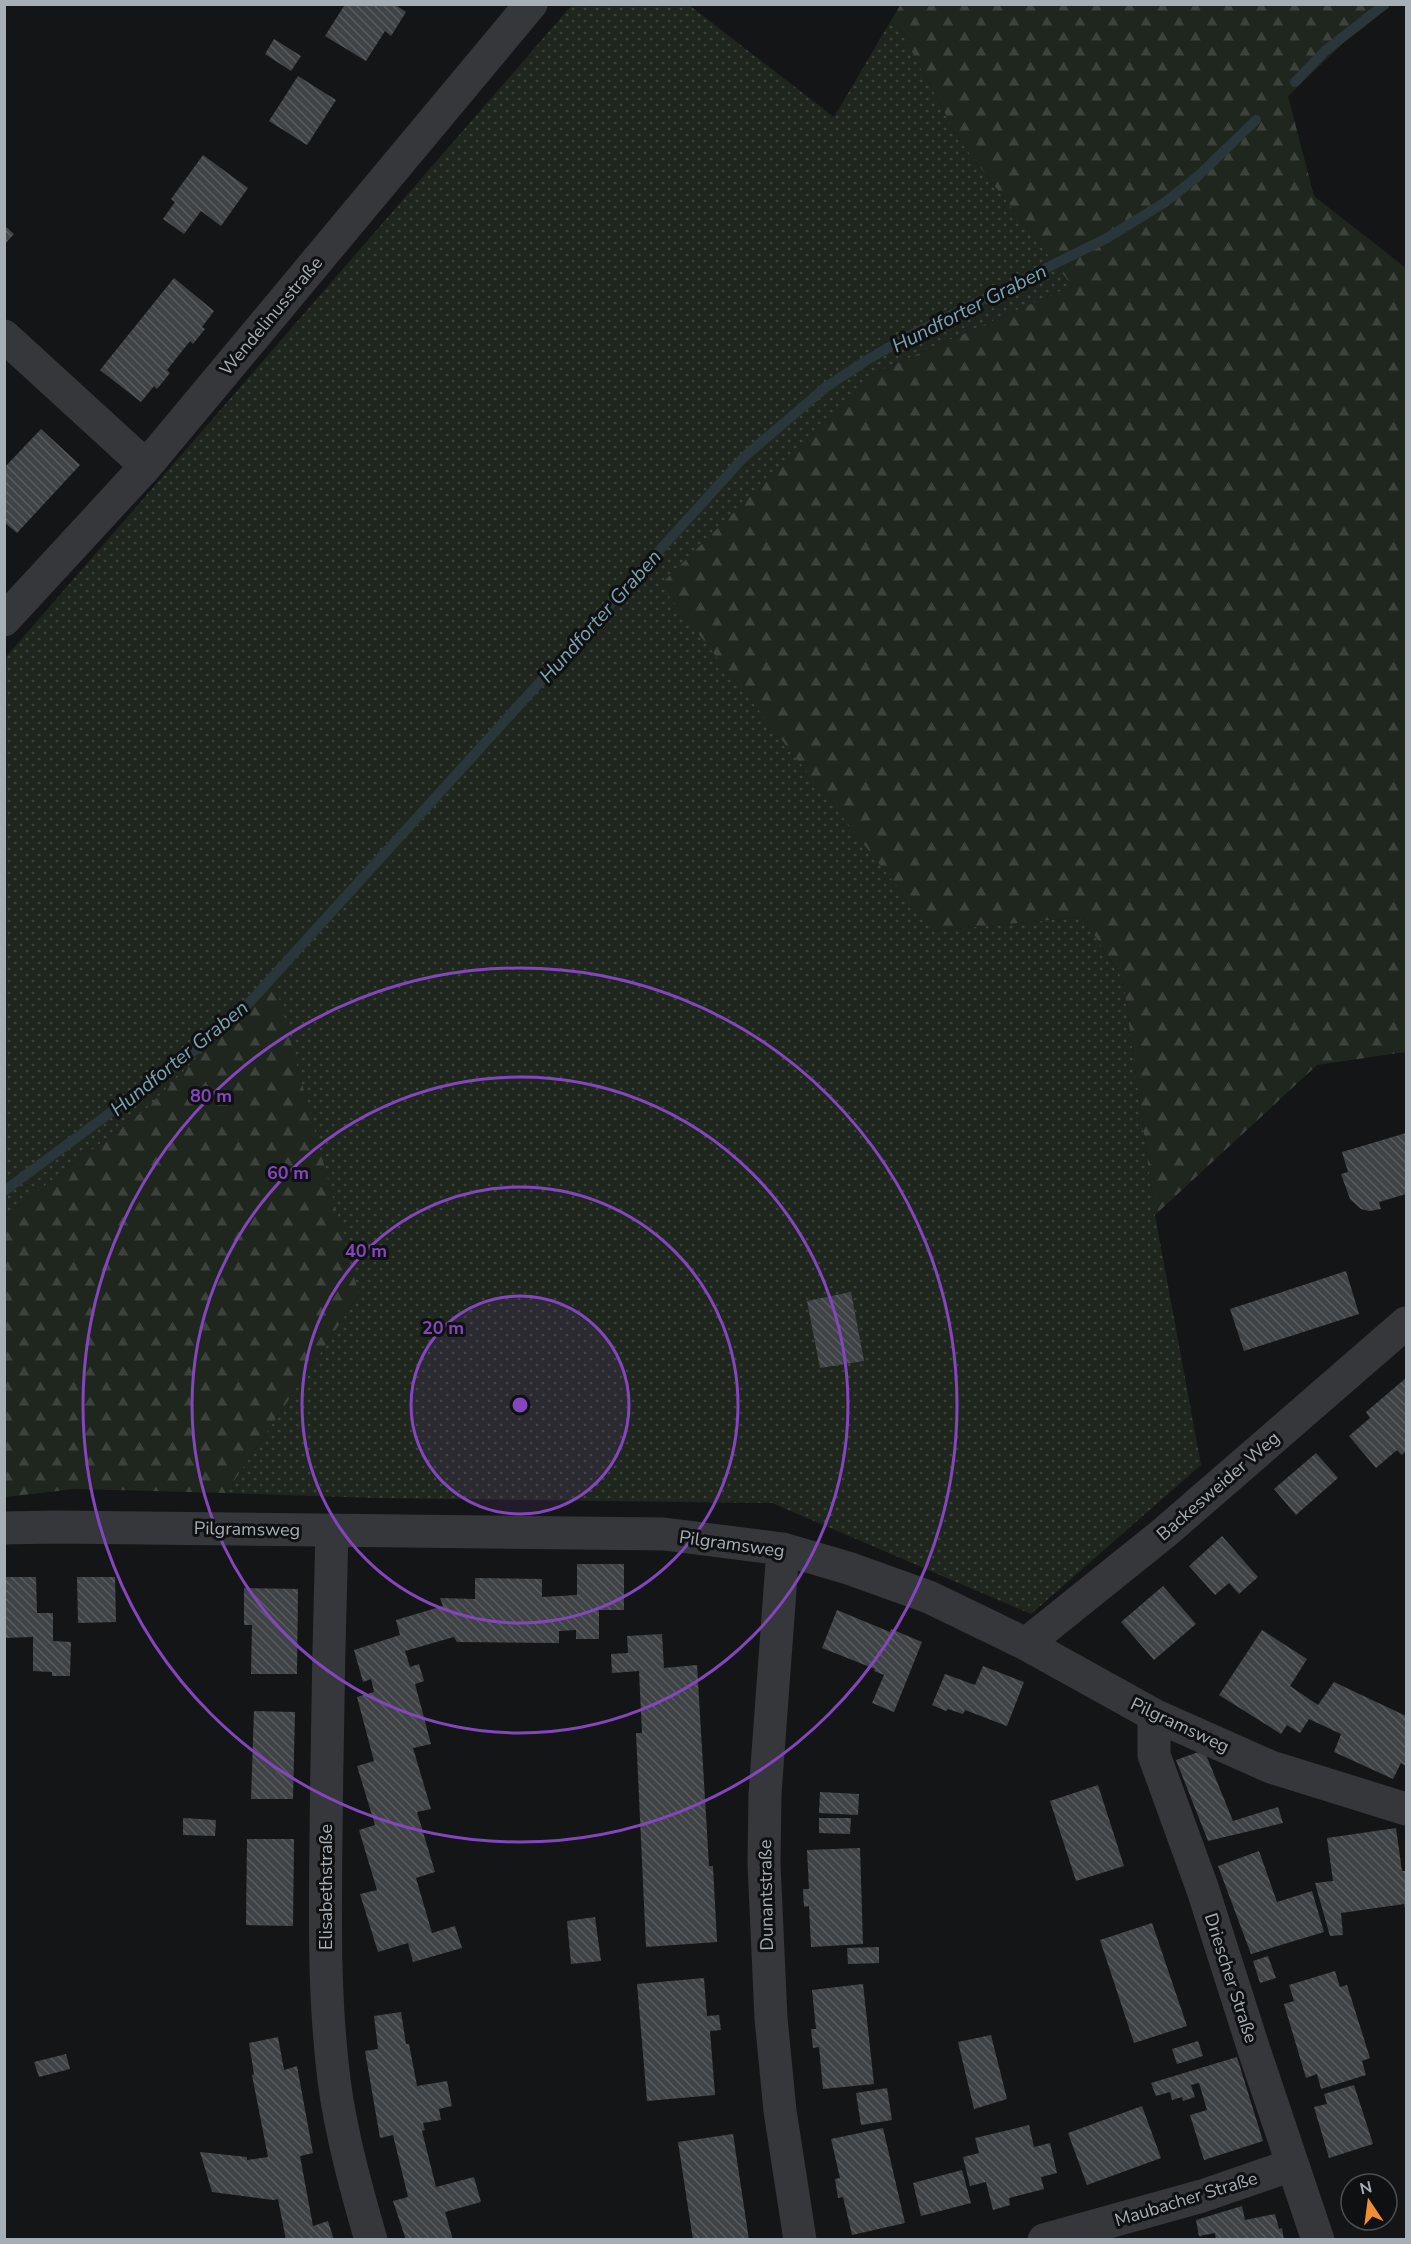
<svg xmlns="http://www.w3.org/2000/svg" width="1411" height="2244" viewBox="0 0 1411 2244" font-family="'Nunito Sans',sans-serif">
<defs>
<pattern id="grass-dots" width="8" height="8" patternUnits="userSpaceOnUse" patternTransform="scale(1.5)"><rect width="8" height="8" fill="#1f261e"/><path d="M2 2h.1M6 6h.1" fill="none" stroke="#3d433c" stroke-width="1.8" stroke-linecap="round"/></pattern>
<pattern id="forest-firs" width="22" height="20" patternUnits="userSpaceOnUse" patternTransform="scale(1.5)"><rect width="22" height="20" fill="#1f261e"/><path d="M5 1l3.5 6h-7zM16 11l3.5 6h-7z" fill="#3d433c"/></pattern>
<pattern id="building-back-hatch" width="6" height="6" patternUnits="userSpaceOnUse" patternTransform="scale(1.5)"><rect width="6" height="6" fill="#404346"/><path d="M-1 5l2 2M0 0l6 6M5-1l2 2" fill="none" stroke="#595c5e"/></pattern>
</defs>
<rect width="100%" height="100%" fill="#141516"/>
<path fill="url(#grass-dots)" d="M572 5H689L834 117 893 17 960 141 1072 286 877 372 932 931 1083 917 1123 980 1155 1215 1201 1465 1031 1614 772 1503 373 1498 226 1493 359 1295 146 1109 5 1216V658Z"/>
<path fill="url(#forest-firs)" d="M901 4 1383 5 1288 96 1314 196 1406 268V1052L1317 1065 1155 1215 1123 980 1083 917 932 931 660 585 877 372 1072 286 960 141 893 17Z
M274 979 359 1295 226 1493 75 1489 5 1497V1216L146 1109Z"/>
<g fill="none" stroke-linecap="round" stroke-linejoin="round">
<path stroke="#2b363a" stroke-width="10" d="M1295 82 1325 51 1385 4
M4 1191 198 1048 249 1003 744 457 826 387 867 360 907 337 1107 238 1164 203 1197 177 1256 120"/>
</g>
<path fill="url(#building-back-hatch)" d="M341 4H394L406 12 391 36 385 31 366 61 325 36 344 6Z
M274 39 301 56 291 71 265 54Z
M298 76 336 100 307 145 269 121Z
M203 155 248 188 221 226 201 211 184 234 163 219 175 202 171 199Z
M4 225 14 234 4 245Z
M174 278 214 311 202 327 205 329 193 344 190 341 167 370 170 373 157 389 154 386 141 402 100 370Z
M41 429 80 465 17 533 4 522V468Z
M1406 1133V1194L1379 1202 1381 1209 1369 1211 1361 1209 1350 1199 1341 1174 1348 1172 1342 1152Z
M1346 1271 1359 1314 1244 1351 1230 1309Z
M851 1292 864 1361 820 1368 807 1301Z
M1406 1378V1451L1402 1455 1397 1450 1376 1468 1349 1436 1370 1418 1366 1412Z
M1316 1453 1338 1478 1296 1515 1274 1489Z
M1222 1536 1258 1577 1239 1594 1229 1583 1215 1595 1189 1566Z
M577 1564H624V1610H599V1639H576V1630L559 1631V1643L457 1642 454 1637 405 1651 410 1667 419 1664 424 1681 415 1684 431 1744 413 1748 431 1809 417 1812 435 1872 416 1878 432 1933 455 1926 462 1948 413 1962 408 1943 378 1952 360 1894 377 1890 359 1830 375 1825 357 1766 374 1761 357 1697 374 1692 371 1679 363 1682 354 1650 400 1635 396 1620 443 1606 440 1598 475 1599V1578L542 1579V1597L577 1595Z
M4 1577H36L37 1613H53V1641L71 1642 70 1676H52V1672L33 1671V1637L4 1638Z
M77 1577H115L116 1622 78 1623Z
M1163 1586 1196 1624 1154 1660 1121 1622Z
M244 1588 298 1589 297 1674H251L252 1625H244Z
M837 1610 890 1632 891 1629 922 1642 894 1712 872 1703 884 1675 874 1671 875 1669 822 1648Z
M1262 1630 1307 1659 1290 1686 1318 1705 1334 1682 1406 1716V1766L1401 1763 1393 1779 1334 1752 1341 1734 1309 1719 1300 1733 1287 1725 1281 1734 1219 1695Z
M662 1634 664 1668 697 1665 709 1866H713L717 1942 646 1947 636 1733H642L639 1671 612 1673 611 1654 628 1653 627 1636Z
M983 1666 1024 1682 1007 1726 965 1710 963 1714 948 1709 946 1711 932 1705 945 1674 975 1685Z
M254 1711 295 1712 293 1799H251Z
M1204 1750 1233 1821 1278 1807 1283 1823 1208 1841 1176 1760Z
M1098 1785 1124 1866 1076 1881 1050 1801Z
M820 1792 859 1794 858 1815 819 1813Z
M183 1818 216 1820 215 1836 183 1835Z
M819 1818H851L850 1834 819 1833Z
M1396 1828 1402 1871H1406V1912L1404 1904 1341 1913 1343 1935 1330 1936 1315 1883 1333 1881 1327 1838Z
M247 1839H294L293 1926 246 1925Z
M860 1848 863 1944 811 1947 809 1906 804 1907 803 1889H809L807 1850Z
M1259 1851 1277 1902 1312 1891 1324 1932 1251 1954 1218 1866Z
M595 1917 601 1961 571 1964 567 1921Z
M1152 1923 1187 2026 1134 2043 1100 1940Z
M879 1947V1963L848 1964 847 1948Z
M1268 1956 1276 1978 1260 1983 1253 1961Z
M1335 1971 1340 1987 1347 1985 1370 2058 1362 2061 1366 2075 1321 2089 1317 2074 1306 2078 1284 2004 1294 2001 1289 1985Z
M704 1978 707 2016 719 2015 721 2030 710 2031 715 2095 647 2101 637 1984Z
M863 1984 874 2084 823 2089 819 2047 813 2048 811 2029H816L812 1990Z
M401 2012 406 2044H409L417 2086 447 2081 452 2106 439 2109 441 2120 423 2123 425 2130 422 2131 436 2187 474 2177 481 2202 445 2212 453 2240H406L393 2201 408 2197 393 2135 380 2138 365 2051 378 2049 374 2016Z
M991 2035 1007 2099 974 2109 958 2042Z
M278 2037 284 2070 297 2066 313 2153 300 2156 313 2226 328 2221 334 2240H286L278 2199 273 2200 212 2192 200 2152 247 2157V2160L268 2157 252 2075 254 2074 249 2043Z
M1198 2041 1203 2056 1177 2064 1172 2049Z
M66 2054 70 2069 39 2077 34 2062Z
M1237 2057 1263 2141 1204 2160 1190 2115 1207 2110 1199 2083 1191 2085 1195 2097 1183 2101 1182 2097 1172 2100 1170 2092 1156 2096 1151 2083Z
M1354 2085 1373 2144 1329 2158 1314 2107 1327 2104 1324 2094Z
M887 2088 892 2120 861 2125 856 2093Z
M1142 2106 1161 2158 1087 2185 1068 2133Z
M1029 2125 1034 2147 1050 2143 1057 2173 1041 2177 1044 2189 1009 2198 1010 2205 993 2210 986 2182 970 2186 963 2157 979 2153 975 2138Z
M883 2128 905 2223 852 2235 843 2197 838 2198 835 2179 840 2178 831 2139Z
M733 2134 749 2240H693L678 2142Z
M962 2170 971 2203 921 2216 913 2183Z
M1242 2206 1245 2220 1275 2214 1279 2229 1282 2228 1284 2240H1216L1215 2233 1199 2236 1196 2220Z"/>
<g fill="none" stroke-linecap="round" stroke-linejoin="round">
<path stroke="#35373b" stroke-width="33" d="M4 336 146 466
M4 620 146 466 531 4
M4 1528 56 1527 664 1534 783 1549 848 1568 929 1597 1026 1644 1154 1715 1271 1767 1406 1809
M332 1530C329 1633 327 1736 326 1839 325 1920 324 2000 334 2080 341 2134 356 2188 371 2240
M783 1549 765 1794 764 1864 771 2018 780 2111 800 2240
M1026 1644 1164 1533 1406 1323
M1154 1715V1755L1203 1890 1254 2050 1318 2240
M1044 2240 1202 2196 1292 2165"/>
</g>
<circle cx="520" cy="1405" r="109" fill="#8446bd" fill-opacity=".12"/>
<g fill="none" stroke="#8446bd" stroke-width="3">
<circle cx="520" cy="1405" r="109"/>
<circle cx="520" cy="1405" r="218"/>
<circle cx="520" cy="1405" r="328"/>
<circle cx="520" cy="1405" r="437"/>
</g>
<g text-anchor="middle" stroke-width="6" stroke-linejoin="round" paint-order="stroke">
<g font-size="18" fill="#a6aeb6" stroke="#0f1011">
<text transform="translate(271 316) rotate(-50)" y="6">Wendelinusstraße</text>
<text transform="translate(1218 1486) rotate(-41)" y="6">Backesweider Weg</text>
<text transform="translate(247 1529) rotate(1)" y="6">Pilgramsweg</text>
<text transform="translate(732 1544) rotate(8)" y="6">Pilgramsweg</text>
<text transform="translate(1180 1725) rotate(25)" y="6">Pilgramsweg</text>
<text transform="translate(326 1887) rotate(-90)" y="6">Elisabethstraße</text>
<text transform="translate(766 1895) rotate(-91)" y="6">Dunantstraße</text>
<text transform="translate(1231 1978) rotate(72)" y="6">Driescher Straße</text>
<text transform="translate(1186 2199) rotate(-17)" y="6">Maubacher Straße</text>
</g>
<g font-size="20" font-style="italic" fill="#7da2b1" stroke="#0f1011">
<text transform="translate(969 308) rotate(-27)" y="7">Hundforter Graben</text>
<text transform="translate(600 616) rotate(-48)" y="7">Hundforter Graben</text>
<text transform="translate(179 1058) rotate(-39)" y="7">Hundforter Graben</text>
</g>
</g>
<circle cx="520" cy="1405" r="9" fill="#8446bd" stroke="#0f1011" stroke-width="3"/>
<g font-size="18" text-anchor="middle" font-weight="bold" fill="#8446bd" stroke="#0f1011" stroke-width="6" stroke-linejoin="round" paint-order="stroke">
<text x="211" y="1102">80 m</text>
<text x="288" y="1179">60 m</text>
<text x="366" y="1257">40 m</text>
<text x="443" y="1334">20 m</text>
</g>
<rect width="1411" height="2244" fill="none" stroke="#a6aeb6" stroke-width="12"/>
<g transform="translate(1369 2202) rotate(347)"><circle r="28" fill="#0f1011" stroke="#4b4f53" stroke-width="1.5"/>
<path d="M0-4.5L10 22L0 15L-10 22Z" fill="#f18e32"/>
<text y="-9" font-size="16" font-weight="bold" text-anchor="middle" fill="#a6aeb6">N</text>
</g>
</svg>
